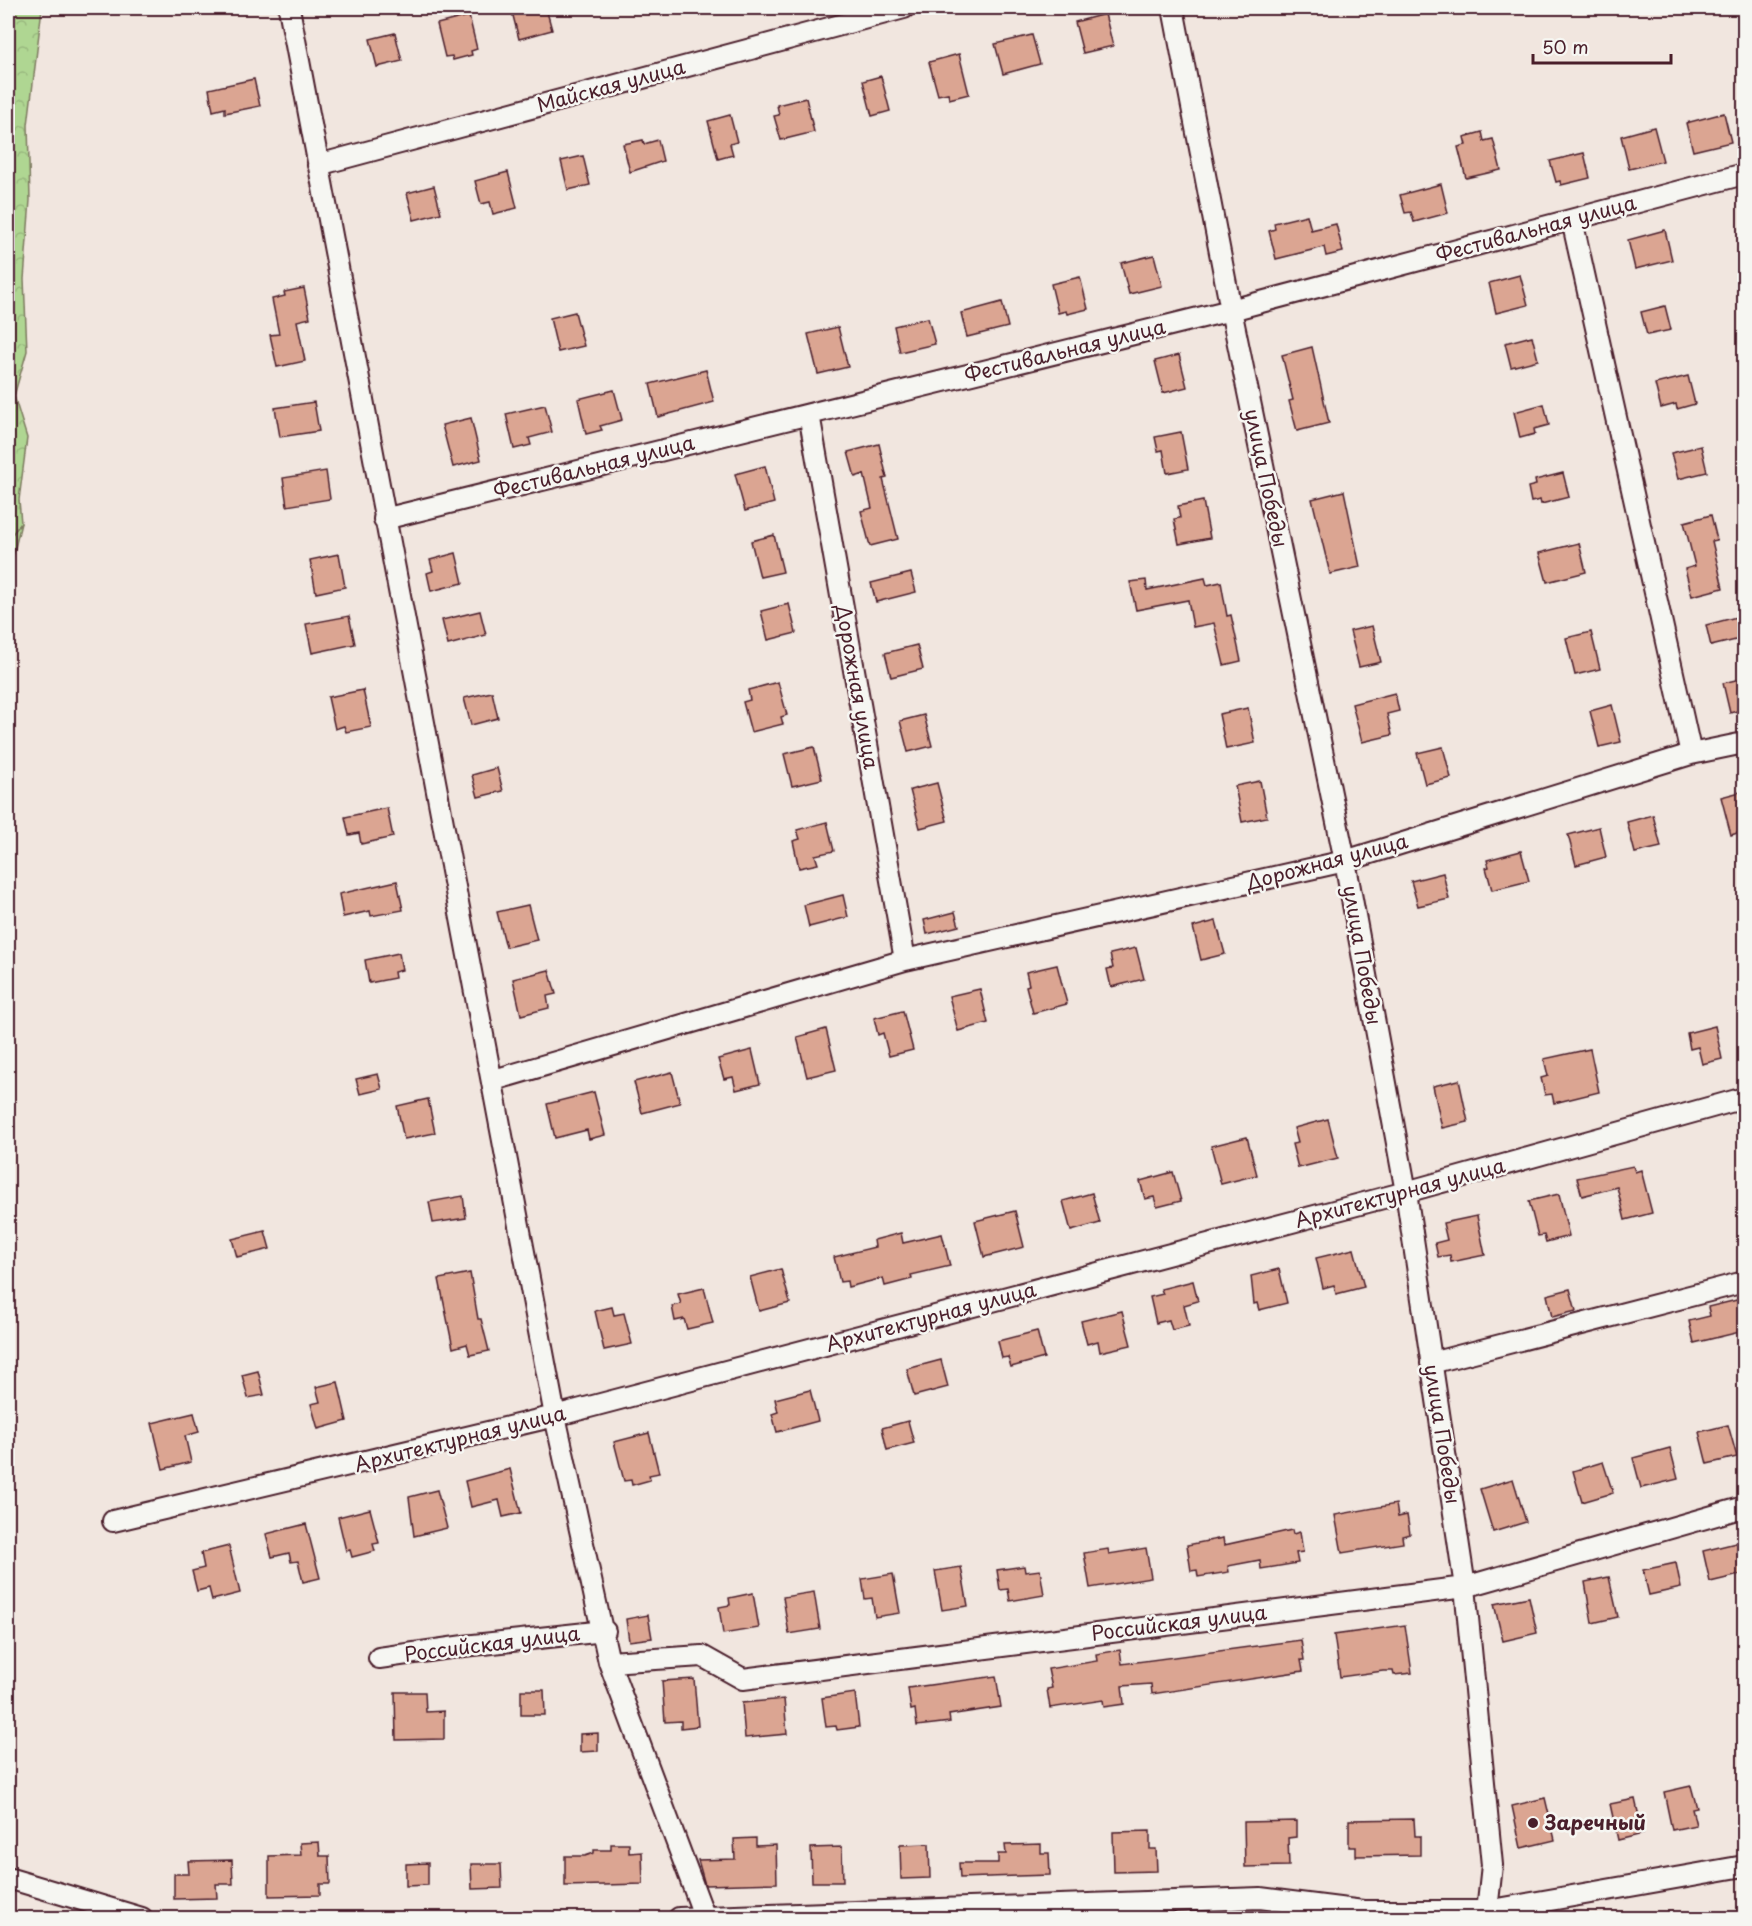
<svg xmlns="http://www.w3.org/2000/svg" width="1752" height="1926" viewBox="0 0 1752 1926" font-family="'Playpen Sans',sans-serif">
<defs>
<pattern id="grass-tufts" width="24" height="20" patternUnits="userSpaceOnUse" patternTransform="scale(1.5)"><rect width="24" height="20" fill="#afd692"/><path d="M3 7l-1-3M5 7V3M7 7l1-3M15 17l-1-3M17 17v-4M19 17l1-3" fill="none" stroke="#98b77e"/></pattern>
<pattern id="forest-crowns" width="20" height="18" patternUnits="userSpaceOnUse" patternTransform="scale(1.5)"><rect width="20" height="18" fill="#afd692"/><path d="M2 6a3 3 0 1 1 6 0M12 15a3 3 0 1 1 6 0" fill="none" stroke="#98b77e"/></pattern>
</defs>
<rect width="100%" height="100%" fill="#f1e6df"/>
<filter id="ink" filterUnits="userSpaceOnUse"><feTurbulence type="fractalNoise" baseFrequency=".0167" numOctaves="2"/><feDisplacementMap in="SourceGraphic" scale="12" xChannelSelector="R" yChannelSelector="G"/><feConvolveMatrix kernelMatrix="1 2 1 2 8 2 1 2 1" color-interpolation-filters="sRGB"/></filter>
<g filter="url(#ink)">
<path fill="url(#grass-tufts)" stroke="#7c7a5e" stroke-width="1.5" d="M21 523 8 577V539Z"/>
<path fill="url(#forest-crowns)" stroke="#7c7a5e" stroke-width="1.5" d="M8 8H42L28 125 30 200 24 279 27 351 14 396 27 438 19 500 21 523 8 539Z"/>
<path fill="#dba592" stroke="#4a1f2b" stroke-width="1.5" d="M511 8H546L552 30 519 39Z
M1105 14 1113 46 1083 53 1075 22Z
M469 16 477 49 471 51 472 55 453 60 452 56 445 57 437 24Z
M395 33 402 61 377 67 370 39Z
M1032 35 1040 64 1003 74 995 44Z
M959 54 969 94 949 99 948 93 938 95 929 62Z
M881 76 890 111 872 116 863 81Z
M254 79 260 106 225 113V108L213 111 209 89Z
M806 98 814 132 781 140 774 116 779 115 777 105Z
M1724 113 1731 142 1693 151 1686 123Z
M730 115 737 142 730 144 733 155 718 159 708 121Z
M1654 127 1663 161 1629 169 1621 136Z
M1482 132 1484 141 1493 139 1501 170 1466 178 1458 147 1466 145 1464 137Z
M643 140 644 144 658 140 663 161 630 172 623 144Z
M1584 153 1590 178 1561 185 1560 181 1556 182 1550 161Z
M583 156 590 185 568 190 561 161Z
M508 172 517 208 493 214 490 202 481 204 475 181Z
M1441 184 1448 213 1414 222 1411 212 1405 213 1400 195Z
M434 186 441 213 414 220 407 193Z
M1307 215 1311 230 1336 224 1343 252 1326 256 1324 247 1276 259 1269 231 1275 229 1274 223Z
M1665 230 1672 260 1635 269 1628 240Z
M1154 255 1162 286 1129 294 1121 263Z
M1520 275 1528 305 1496 313 1489 283Z
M1080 277 1088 309 1067 314 1066 311 1058 313 1051 284Z
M304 288 310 318 297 321 305 361 277 367 270 335 279 334 272 299 285 296 284 292Z
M1002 302 1008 327 967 337 961 313Z
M1665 306 1671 330 1647 335 1641 312Z
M575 312 584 346 558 352 550 318Z
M928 318 935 344 900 352 894 326Z
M838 327 848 367 818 374 808 334Z
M1532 336 1538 360 1511 367 1505 343Z
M1312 347 1329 423 1297 431 1289 401 1293 400 1282 355Z
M1179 355 1187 387 1163 393 1155 361Z
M706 370 714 402 658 417 650 384Z
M1688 376 1695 404 1677 409 1676 404 1661 408 1655 384Z
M614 390 622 420 600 426 602 430 586 434 578 399Z
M314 402 319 431 280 437 275 408Z
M1544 404 1549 425 1534 429 1535 434 1520 438 1514 412Z
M545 405 552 432 529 438 531 445 514 449 506 414Z
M471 418 481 460 453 467 442 425Z
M1181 432 1188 469 1167 473 1163 450 1158 451 1155 437Z
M879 444 887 478 883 479 898 539 870 546 861 511 872 508 864 474 855 477 848 452Z
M1701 446 1707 472 1678 479 1671 453Z
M765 466 774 503 745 511 735 474Z
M326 471 330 499 287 506 283 478Z
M1563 473 1569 497 1541 504 1540 500 1531 502 1528 487 1536 485 1535 480Z
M1344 491 1360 567 1330 574 1312 499Z
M1203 501 1210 538 1179 544 1174 519 1180 518 1178 506Z
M1711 515 1717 540 1712 541 1723 588 1692 596 1685 569 1695 566 1684 522Z
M774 535 783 572 760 577 751 541Z
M1579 543 1586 572 1547 582 1539 553Z
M456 553 463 583 431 591 427 573 433 571 430 560Z
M339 554 345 587 316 593 310 560Z
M911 573 916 592 876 602 871 583Z
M1205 578 1207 585 1221 582 1227 616 1231 615 1241 661 1224 665 1214 623 1193 627 1188 600 1136 610 1130 582 1146 580 1147 590Z
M789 604 796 633 768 640 761 611Z
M480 611 486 635 448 645 442 620Z
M1744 615V638L1711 646 1706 625Z
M349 616 355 644 312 653 306 624Z
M1372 626 1381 662 1359 667 1350 631Z
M1591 632 1600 669 1575 675 1566 638Z
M917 645 923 669 891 677 885 653Z
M1744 678V709L1730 713 1723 683Z
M778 682 787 715 781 717 783 724 751 732 743 702 750 700 748 690Z
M363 690 371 727 346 732 344 726 335 729 328 697Z
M492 692 498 718 471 725 464 698Z
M1395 693 1399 711 1387 714 1392 735 1362 742 1352 704Z
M1612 705 1621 742 1599 747 1590 711Z
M1248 708 1255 743 1226 749 1219 714Z
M924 715 932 746 908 752 900 721Z
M814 747 822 779 792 786 784 754Z
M1443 747 1451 778 1425 784 1417 753Z
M497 768 503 791 478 797 472 775Z
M1260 781 1267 817 1242 822 1235 786Z
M937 783 947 821 920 828 910 790Z
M1744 791V831L1731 835 1721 797Z
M387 808 393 837 361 844 359 833 349 835 345 817Z
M1653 815 1661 847 1635 853 1627 822Z
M827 822 834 851 815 855 818 864 799 868 793 841 800 839 797 830Z
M1599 827 1606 857 1576 865 1568 835Z
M1521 851 1529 881 1492 890 1486 868 1489 867 1487 860Z
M1443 873 1449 899 1418 906 1411 881Z
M397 881 403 910 371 916 370 911 343 917 339 894Z
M843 895 848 917 809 927 804 905Z
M528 905 537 940 506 947 497 912Z
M955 912 959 926 927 934 924 920Z
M1216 921 1225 954 1201 960 1193 927Z
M1136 948 1144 979 1111 987 1107 969 1113 968 1110 954Z
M399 953 402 970 394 972 395 978 369 983 365 960Z
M1057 965 1067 1004 1033 1013 1026 986 1029 985 1026 972Z
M549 970 556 994 547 996 549 1008 521 1015 513 979Z
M980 989 988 1023 958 1031 949 996Z
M903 1011 913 1050 889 1056 883 1033 878 1035 874 1018Z
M1715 1026 1722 1059 1702 1064 1698 1047 1690 1049 1687 1033Z
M826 1029 836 1070 807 1077 797 1037Z
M1590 1049 1599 1092 1554 1103 1552 1094 1545 1095 1541 1078 1548 1076 1544 1059Z
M752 1050 760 1084 736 1090 733 1077 724 1079 718 1059Z
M672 1072 680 1103 642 1113 634 1082Z
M378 1074 382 1089 360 1094 356 1079Z
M1459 1080 1468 1122 1442 1128 1433 1086Z
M594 1092 605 1135 589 1139 587 1130 555 1138 547 1104Z
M428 1099 435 1133 404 1139 397 1106Z
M1328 1119 1338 1158 1298 1168 1292 1144 1298 1143 1294 1128Z
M1247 1137 1257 1175 1221 1184 1211 1146Z
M1633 1166 1635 1172 1641 1170 1652 1213 1625 1220 1617 1187 1582 1196 1577 1178Z
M1173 1172 1181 1201 1157 1207 1154 1197 1145 1199 1140 1181Z
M1092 1193 1100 1223 1071 1231 1063 1201Z
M1559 1194 1569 1236 1546 1242 1544 1235 1538 1236 1529 1201Z
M463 1196 466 1218 433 1223 429 1202Z
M1015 1211 1024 1247 984 1257 975 1221Z
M1477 1216 1485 1255 1451 1262 1450 1255 1438 1257 1435 1243 1447 1240 1443 1223Z
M265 1231 270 1249 237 1257 232 1239Z
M901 1233 903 1243 942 1234 950 1266 911 1275 912 1279 885 1286 883 1278 848 1287 847 1281 840 1282 834 1257 875 1247 874 1240Z
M1354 1249 1364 1287 1336 1294 1334 1285 1323 1288 1316 1258Z
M781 1269 790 1303 759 1311 750 1277Z
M1279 1269 1287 1303 1259 1310 1257 1303 1254 1304 1251 1276Z
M470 1273 478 1319H481L489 1351 470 1355 467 1344 453 1348 439 1279Z
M1193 1281 1198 1301 1184 1305 1189 1326 1172 1330 1169 1320 1156 1323 1150 1297 1163 1294 1161 1289Z
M704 1288 713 1323 687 1329 684 1319 675 1321 672 1306 681 1304 678 1294Z
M1570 1289 1576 1311 1552 1317 1547 1295Z
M1741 1299 1744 1331 1694 1343 1689 1321 1710 1316 1708 1307Z
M612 1307 614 1315 624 1313 632 1344 604 1350 595 1311Z
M1122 1311 1131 1345 1100 1352 1098 1341 1087 1344 1081 1321Z
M1037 1331 1044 1358 1011 1367 1008 1357 1002 1358 998 1341Z
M941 1360 948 1387 914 1396 907 1369Z
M258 1371 264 1395 248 1398 242 1375Z
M338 1382 347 1421 318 1429 311 1404 320 1402 316 1387Z
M810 1390 818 1421 777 1432 772 1414 778 1412 775 1399Z
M194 1413 199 1432 185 1436 191 1462 163 1469 152 1423Z
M908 1421 914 1443 887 1450 882 1428Z
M1728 1425 1737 1457 1707 1464 1699 1432Z
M649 1433 659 1473 649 1475 650 1480 632 1485 631 1480 624 1481 614 1442Z
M1670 1448 1678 1479 1641 1488 1633 1458Z
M1603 1462 1613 1493 1582 1502 1573 1471Z
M510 1469 521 1513 503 1517 499 1500 471 1507 465 1481Z
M1513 1479 1526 1522 1493 1532 1480 1489Z
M437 1490 447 1528 414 1536 409 1497Z
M1396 1504 1398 1517 1407 1515 1410 1534 1402 1536 1403 1543 1342 1553 1335 1515Z
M370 1509 379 1543 373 1544 375 1551 352 1557 350 1550 346 1551 338 1517Z
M306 1524 320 1578 303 1582 298 1561 291 1562 289 1553 272 1557 266 1534Z
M1292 1530 1293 1534 1300 1532 1303 1552 1296 1553 1298 1563 1261 1569 1260 1560 1228 1566 1229 1572 1198 1577 1197 1570 1191 1571 1187 1545 1223 1538 1224 1545Z
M1744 1541V1574L1710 1582 1703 1551Z
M229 1546 240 1593 212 1600 209 1588 197 1591 192 1571 204 1568 201 1553Z
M1146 1548 1151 1578 1090 1588 1084 1553 1108 1549 1109 1554Z
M1676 1563 1681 1588 1649 1595 1643 1570Z
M1024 1566 1025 1572 1040 1570 1044 1595 1010 1601 1008 1589 1000 1590 997 1570Z
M961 1567 968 1606 942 1610 935 1571Z
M893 1574 900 1613 875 1617 872 1598 865 1599 862 1579Z
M1609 1577 1618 1617 1592 1623 1585 1582Z
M814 1592 820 1629 789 1634 783 1597Z
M753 1593 759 1628 723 1634 719 1607 730 1605 729 1598Z
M1529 1597 1537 1633 1503 1641 1494 1604Z
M648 1615 652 1638 629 1641 626 1619Z
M1405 1625 1412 1673 1394 1675 1393 1671H1383L1340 1677 1334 1635Z
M1301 1640 1304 1660H1301L1303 1671 1152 1694 1151 1684 1122 1686 1124 1704 1104 1707 1103 1700 1050 1708 1047 1689 1052 1688 1048 1669 1097 1661 1096 1654 1120 1650 1122 1664Z
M996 1676 1001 1707 949 1715 950 1722 917 1726 915 1709 911 1710 908 1688Z
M694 1679 698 1726 681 1728V1721L665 1722 662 1681Z
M521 1690H544L545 1715H521Z
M395 1692H425L426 1712 444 1711V1739L396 1740Z
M855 1693 859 1727 837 1730 836 1726 826 1727 822 1698Z
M784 1699 787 1734 745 1738 742 1703Z
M598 1733V1751L580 1752V1734Z
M1691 1786 1697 1808 1692 1809 1696 1825 1672 1830 1664 1792Z
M1545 1798 1555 1840 1521 1848 1512 1806Z
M1635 1799 1643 1834 1618 1840 1610 1804Z
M1414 1819 1415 1836H1420V1855L1356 1856V1847H1349V1820Z
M1296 1821V1837L1288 1838 1289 1866 1245 1867 1244 1822Z
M1150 1831V1849H1156L1157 1871 1114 1872 1113 1832Z
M756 1838V1846L776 1845 777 1883 705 1885 698 1860 735 1859 734 1839Z
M319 1842 320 1856H329L330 1884H320V1895L269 1896V1856L301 1855 300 1843Z
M611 1844H629V1853L642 1852 643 1884 565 1886V1856H585L594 1853V1850H611Z
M929 1844 930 1878 901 1879 900 1845Z
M1041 1844V1853H1049L1050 1875 960 1878 959 1863H998V1854H1006L1005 1845Z
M842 1847 843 1882H812L811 1848Z
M232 1860 233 1884H216L217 1898 174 1899V1874H189L188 1861Z
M428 1863V1885L406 1886V1864Z
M471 1864H501L502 1888 472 1889Z"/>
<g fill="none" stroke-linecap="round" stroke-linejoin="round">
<defs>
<path id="minor" d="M289 8 555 1416 609 1662 705 1918
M1173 8 1231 310 1345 861 1406 1192 1465 1587 1492 1865 1487 1911
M318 165 904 8
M1572 220 1691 754
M809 414 905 960
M384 519 1231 310 1744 174
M494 1080 905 960 1345 861 1691 754 1744 743
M1431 1363 1744 1282
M113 1521 555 1416 1406 1192 1744 1098
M379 1658 464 1646 605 1631
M609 1662 702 1656 743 1679 1465 1587 1744 1507
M8 1878 142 1918
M679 1918 1260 1898 1363 1911H1487L1744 1866"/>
</defs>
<use href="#minor" stroke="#4a1f2b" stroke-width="24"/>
<use href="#minor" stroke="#f6f6f2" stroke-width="20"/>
</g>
</g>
<circle fill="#4a1f2b" stroke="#f6f6f2" stroke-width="2" cx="1533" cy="1823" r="6"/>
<g text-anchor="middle" stroke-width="5" stroke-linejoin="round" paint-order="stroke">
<g font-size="20" fill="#4a1f2b" stroke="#f6f6f2">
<text transform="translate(611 86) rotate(-15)" y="7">Майская улица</text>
<text transform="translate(1536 229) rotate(-15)" y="7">Фестивальная улица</text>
<text transform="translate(1065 351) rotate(-14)" y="7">Фестивальная улица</text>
<text transform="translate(594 467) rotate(-14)" y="7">Фестивальная улица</text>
<text transform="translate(1266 478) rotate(78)" y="7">улица Победы</text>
<text transform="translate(857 687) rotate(80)" y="7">Дорожная улица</text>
<text transform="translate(1327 862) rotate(-15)" y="7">Дорожная улица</text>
<text transform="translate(1362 955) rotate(80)" y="7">улица Победы</text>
<text transform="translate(1400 1193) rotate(-15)" y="7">Архитектурная улица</text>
<text transform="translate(931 1317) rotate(-15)" y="7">Архитектурная улица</text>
<text transform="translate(1442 1434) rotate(81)" y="7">улица Победы</text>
<text transform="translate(460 1439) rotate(-14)" y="7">Архитектурная улица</text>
<text transform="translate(1179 1623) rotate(-7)" y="7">Российская улица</text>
<text transform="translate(492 1644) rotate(-7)" y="7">Российская улица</text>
</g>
<g font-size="20" font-weight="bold" fill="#4a1f2b" stroke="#f6f6f2" text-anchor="start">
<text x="1545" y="1830">Заречный</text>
</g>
</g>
<rect width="1752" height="1926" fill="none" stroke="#f6f6f2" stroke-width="30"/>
<rect x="15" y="15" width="1722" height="1896" fill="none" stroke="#4a1f2b" stroke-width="2" filter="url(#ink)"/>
<path d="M1533 54v9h138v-9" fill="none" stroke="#4a1f2b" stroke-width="3"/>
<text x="1542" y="54" font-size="18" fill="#4a1f2b" stroke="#f6f6f2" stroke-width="4.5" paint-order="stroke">50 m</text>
</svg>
